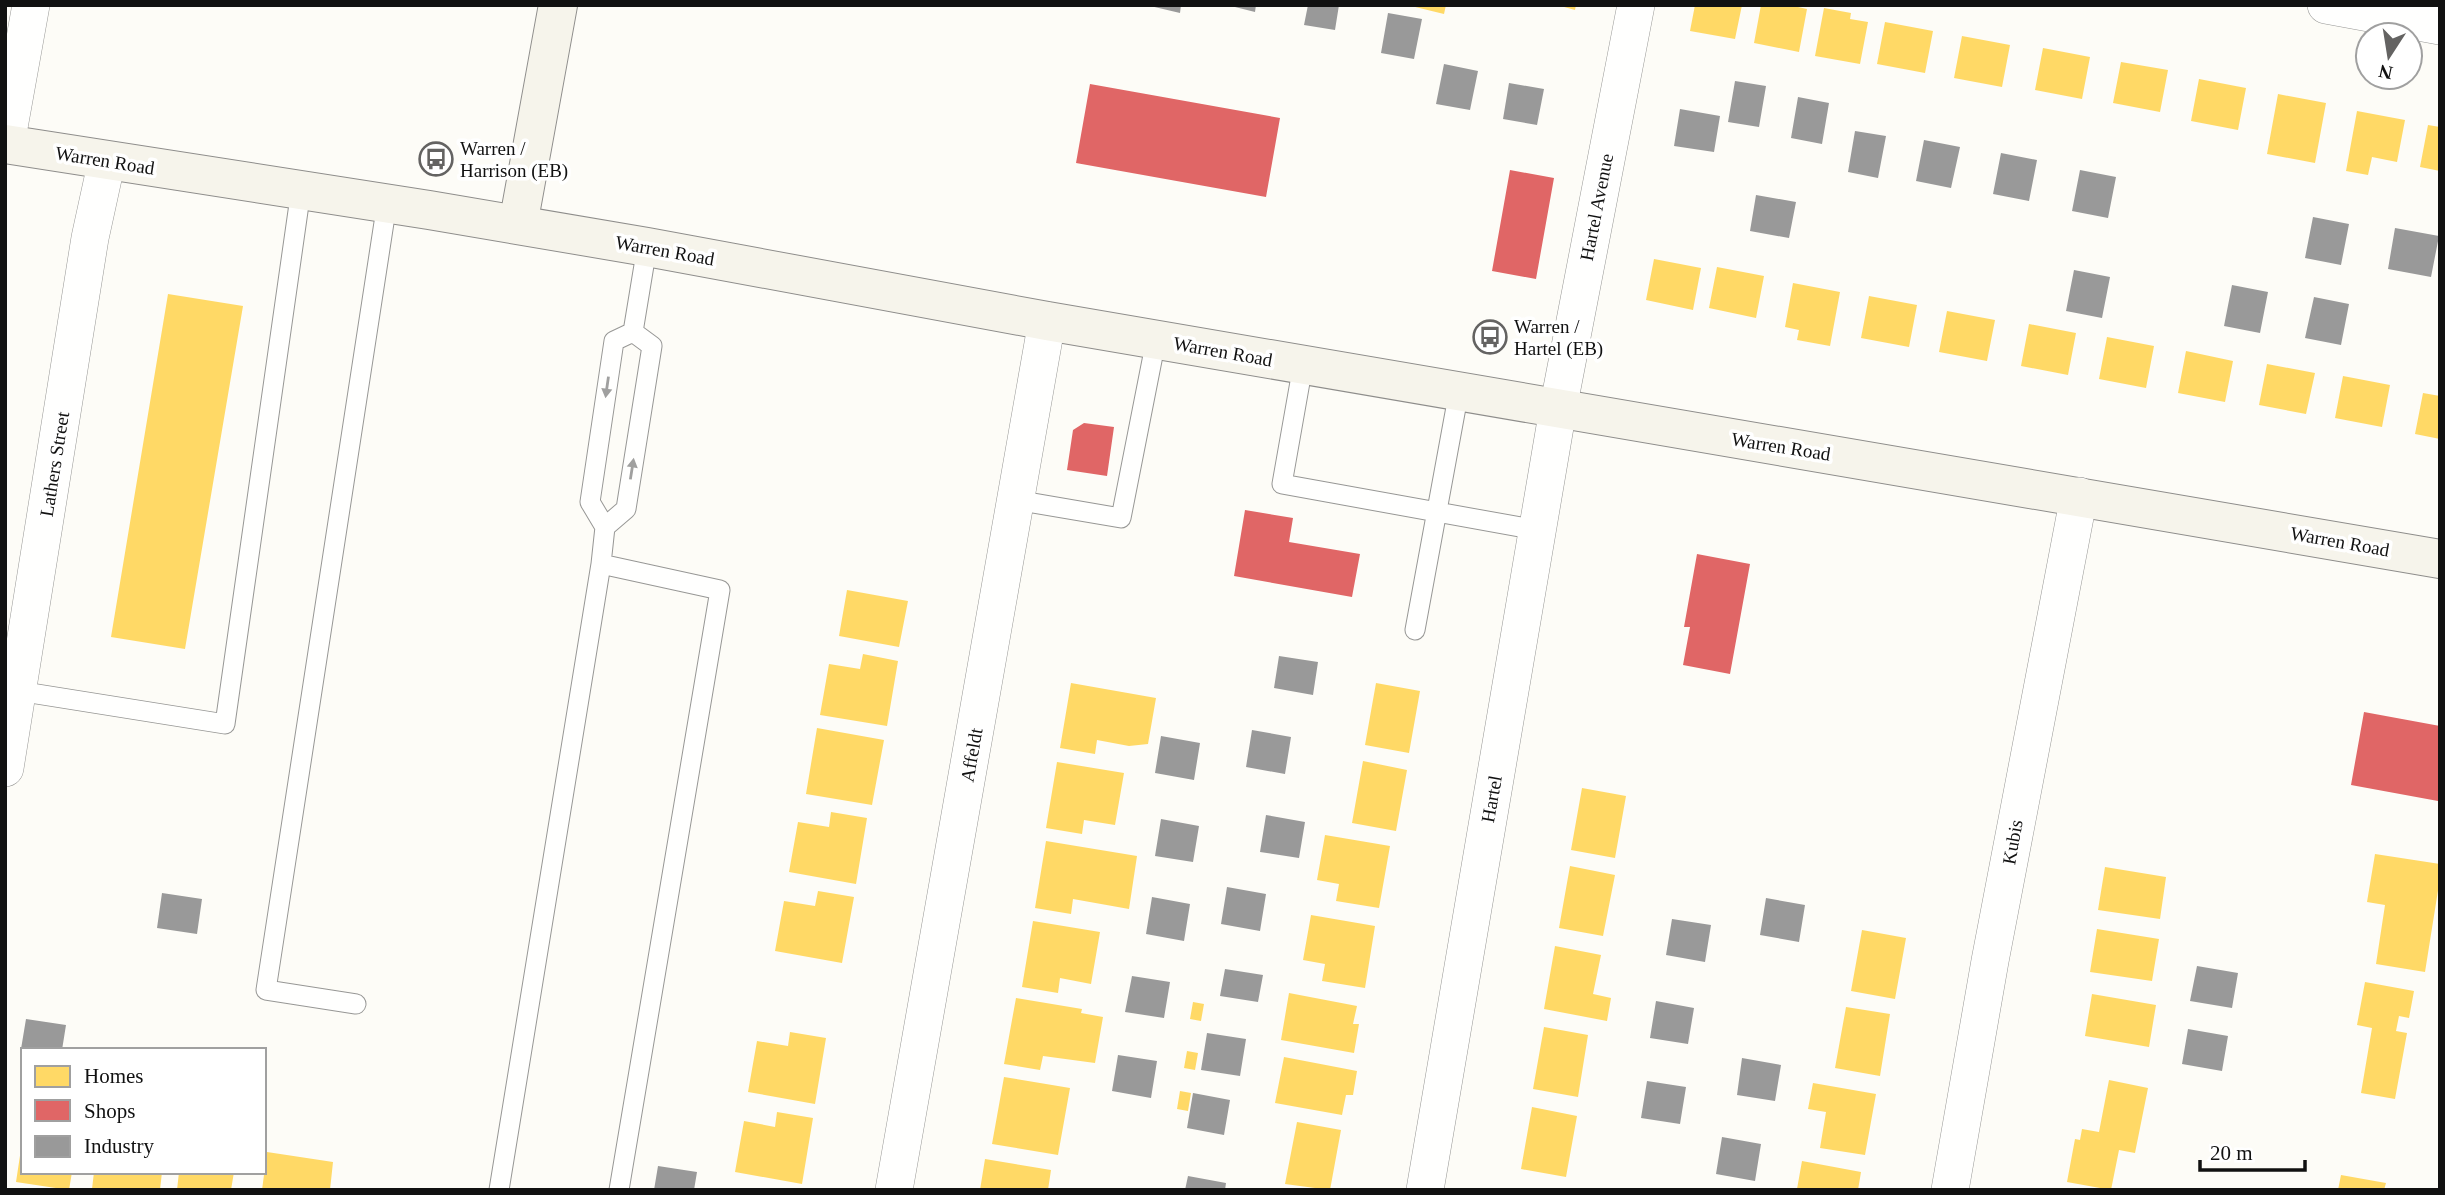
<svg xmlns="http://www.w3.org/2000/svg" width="2445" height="1195" viewBox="0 0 2445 1195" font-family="'Times New Roman',serif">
<rect width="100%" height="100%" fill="#fdfcf7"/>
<path fill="#ffd966" d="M1407 5H1446L1444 14Z
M1557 5H1576L1575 10Z
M1695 5H1742L1735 39 1690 31Z
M1761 5H1789L1807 9 1799 52 1754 43Z
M1824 8 1851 13 1850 19 1868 22 1860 64 1815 56Z
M1885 22 1933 31 1925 73 1877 64Z
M1962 36 2010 45 2002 87 1954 78Z
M2043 48 2090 57 2082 99 2035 90Z
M2121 62 2168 70 2160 112 2113 103Z
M2199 79 2246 88 2238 130 2191 121Z
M2278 94 2326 103 2315 163 2267 154Z
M2357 111 2405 120 2397 162 2372 157 2368 175 2346 171Z
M2428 125 2440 127V171L2420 167Z
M1654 259 1701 268 1693 310 1646 300Z
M1717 267 1764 276 1756 318 1709 308Z
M1793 283 1840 292 1830 346 1797 340 1799 330 1785 327Z
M168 294 243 306 185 649 111 637Z
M1869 296 1917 305 1909 347 1861 338Z
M1947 311 1995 320 1987 361 1939 352Z
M2029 324 2076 333 2068 375 2021 366Z
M2107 337 2154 346 2146 388 2099 379Z
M2186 351 2233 361 2225 402 2178 393Z
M2267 364 2315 373 2306 414 2259 405Z
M2343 376 2390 385 2382 427 2335 418Z
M2423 393 2440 396V439L2415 434Z
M847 590 908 601 899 647 839 636Z
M863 654 898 661 887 726 820 715 829 664 860 669Z
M1071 683 1156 698 1148 744 1129 746 1097 740 1095 754 1060 748Z
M1376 683 1420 691 1409 753 1365 745Z
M817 728 884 740 872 805 806 794Z
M1363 761 1407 770 1396 831 1352 823Z
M1057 762 1124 773 1115 825 1084 820 1082 834 1046 828Z
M1582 788 1626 796 1615 858 1571 850Z
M831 812 867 818 856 884 789 872 798 822 829 827Z
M1325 835 1390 846 1379 908 1336 901 1339 884 1317 880Z
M1046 841 1137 856 1129 909 1073 899 1071 914 1035 908Z
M2375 854 2440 864V878L2425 972 2376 964 2385 905 2367 902Z
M1570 866 1615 875 1603 936 1559 928Z
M2105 867 2166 877 2160 919 2098 910Z
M818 891 854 897 842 963 775 951 784 901 815 906Z
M1311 915 1375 926 1365 988 1322 981 1325 964 1303 960Z
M1033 921 1100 932 1091 984 1060 978 1058 993 1022 987Z
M2097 929 2159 939 2152 981 2090 972Z
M1862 930 1906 938 1895 999 1851 991Z
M1555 946 1601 955 1593 994 1611 998 1607 1021 1544 1009Z
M2365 982 2414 991 2409 1018 2399 1016 2396 1031 2407 1033 2395 1099 2361 1093 2372 1028 2357 1025Z
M1289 993 1357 1006 1353 1024H1359L1354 1053 1281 1040Z
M2092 994 2156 1005 2149 1047 2085 1036Z
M1016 998 1082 1009 1081 1013 1103 1017 1095 1063 1043 1056 1040 1070 1004 1064Z
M1193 1002 1204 1004 1201 1021 1190 1019Z
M1846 1007 1890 1014 1880 1076 1835 1068Z
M1544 1027 1588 1035 1578 1097 1533 1089Z
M790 1032 826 1038 815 1104 748 1092 757 1041 788 1046Z
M1187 1051 1198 1053 1195 1070 1184 1068Z
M1284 1057 1357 1071 1353 1095H1346L1342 1115 1275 1103Z
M1004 1077 1070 1088 1058 1155 992 1144Z
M2109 1080 2148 1088 2135 1153 2119 1150 2111 1190 2067 1182 2075 1139 2080 1140 2082 1129 2099 1132Z
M1813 1083 1876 1094 1865 1155 1820 1148 1826 1112 1808 1109Z
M1180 1091 1191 1093 1188 1111 1177 1109Z
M1532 1107 1577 1116 1566 1177 1521 1169Z
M777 1112 813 1118 802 1184 735 1172 744 1121 775 1127Z
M1297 1122 1341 1130 1330 1190 1285 1184Z
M21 1149 23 1172H72L69 1190 16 1182Z
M267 1152 333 1162 330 1190H262Z
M985 1159 1051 1170 1048 1190H980Z
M1802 1161 1861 1172 1858 1190 1797 1189Z
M94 1172H162L160 1190 92 1189Z
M179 1172H234L231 1190H177Z
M2341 1175 2386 1183 2384 1190H2338Z"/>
<path fill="#e06666" d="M1090 84 1280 118 1266 197 1076 163Z
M1510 170 1554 178 1536 279 1492 271Z
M1084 423 1114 427 1107 476 1067 470 1073 430Z
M1245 510 1293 518 1289 542 1360 554 1352 597 1234 576Z
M1697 554 1750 564 1730 674 1683 665 1690 627H1684Z
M2364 712 2440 726 2438 801 2351 785Z"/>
<path fill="#999" d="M1146 5H1181L1180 13Z
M1227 5H1256L1255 12Z
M1308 5H1339L1335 30 1304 25Z
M1388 13 1422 19 1414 59 1381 53Z
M1444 64 1478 71 1470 110 1436 104Z
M1735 81 1766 86 1759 127 1728 122Z
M1509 83 1544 89 1537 125 1503 119Z
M1798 97 1829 103 1822 144 1791 138Z
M1680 109 1720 116 1714 152 1674 146Z
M1855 131 1886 136 1878 178 1848 172Z
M1924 140 1960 147 1951 188 1916 181Z
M2001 153 2037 160 2029 201 1993 194Z
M2080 170 2116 177 2108 218 2072 211Z
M1756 195 1796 202 1789 238 1750 231Z
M2313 217 2349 224 2341 265 2305 258Z
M2395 228 2439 236 2431 277 2388 269Z
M2074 270 2110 277 2102 318 2066 311Z
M2232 285 2268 292 2260 333 2224 326Z
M2314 297 2349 304 2341 345 2305 338Z
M1279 656 1318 662 1313 695 1274 688Z
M1252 730 1291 737 1285 774 1246 767Z
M1161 736 1200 743 1194 780 1155 773Z
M1266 815 1305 822 1299 858 1260 852Z
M1161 819 1199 826 1193 862 1155 856Z
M1227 887 1266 894 1260 931 1221 924Z
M162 893 202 899 197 934 157 928Z
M1152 897 1190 904 1184 941 1146 934Z
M1766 898 1805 905 1799 942 1760 935Z
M1672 919 1711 925 1705 962 1666 955Z
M2197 966 2238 973 2232 1008 2190 1001Z
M1225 969 1263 975 1258 1002 1220 996Z
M1132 976 1170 982 1164 1018 1125 1012Z
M1656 1001 1694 1008 1688 1044 1650 1038Z
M26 1019 66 1025 62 1050H23V1056L20 1055Z
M2188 1029 2228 1036 2222 1071 2182 1064Z
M1207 1033 1246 1039 1240 1076 1201 1070Z
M1118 1055 1157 1061 1151 1098 1112 1091Z
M1742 1058 1781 1065 1775 1101 1737 1095Z
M1647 1081 1686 1087 1680 1124 1641 1118Z
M1193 1093 1230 1100 1224 1135 1187 1128Z
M1722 1137 1761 1144 1755 1181 1716 1174Z
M658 1166 697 1172 694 1190H654Z
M1188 1176 1226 1183 1225 1190H1185Z"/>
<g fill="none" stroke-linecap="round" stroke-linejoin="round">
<defs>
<path id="lane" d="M633 332 647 247
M1303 365 1282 484 1537 530
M1016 500 1121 518 1156 340
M605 527 626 509 652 346 633 332
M601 564 720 590 619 1190
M1415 630 1459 391
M18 691 225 724 301 190
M356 1004 266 990 387 203
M499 1190 601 564 605 527 590 502 614 341 633 332"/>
<path id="street" d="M2326 5 2440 26
M6 144 31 5
M5 768 90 238 107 160
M894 1190 1047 321
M1425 1190 1558 409 1636 5
M1950 1190 1990 961 2079 496"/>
<path id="secondary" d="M5 144 429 210 647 247 1047 321 2440 559
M518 225 558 5"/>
</defs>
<use href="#lane" stroke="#979795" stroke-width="21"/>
<use href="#street" stroke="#979795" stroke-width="38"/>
<use href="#secondary" stroke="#8e8d8b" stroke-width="40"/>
<use href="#lane" stroke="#fffffe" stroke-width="19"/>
<use href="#street" stroke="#fffffe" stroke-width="37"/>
<use href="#secondary" stroke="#f6f4eb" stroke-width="38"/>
</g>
<defs><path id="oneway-solid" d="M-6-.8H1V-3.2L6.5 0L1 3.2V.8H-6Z" transform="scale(1.75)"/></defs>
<g fill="#a0a09f">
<use href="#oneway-solid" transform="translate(607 387) rotate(98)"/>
<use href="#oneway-solid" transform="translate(632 469) rotate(-81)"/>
</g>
<defs>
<symbol id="bus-ring" viewBox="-11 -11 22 22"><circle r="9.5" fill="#fff" stroke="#646362" stroke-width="1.5"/><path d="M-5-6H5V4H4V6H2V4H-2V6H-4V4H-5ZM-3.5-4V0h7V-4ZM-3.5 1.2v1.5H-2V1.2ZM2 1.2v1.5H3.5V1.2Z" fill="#646362"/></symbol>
</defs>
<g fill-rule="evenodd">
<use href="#bus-ring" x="417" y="140" width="38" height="38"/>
<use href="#bus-ring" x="1471" y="318" width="38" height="38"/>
</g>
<g text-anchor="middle" stroke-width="7" stroke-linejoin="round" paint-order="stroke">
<g font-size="19" fill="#111" stroke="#fff" text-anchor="start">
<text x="460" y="155">Warren /<tspan x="460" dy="22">Harrison (EB)</tspan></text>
<text x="1514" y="333">Warren /<tspan x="1514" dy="22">Hartel (EB)</tspan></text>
</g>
<g font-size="19" fill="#111" stroke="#fff">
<text transform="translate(105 160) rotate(9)" y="7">Warren Road</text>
<text transform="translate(1596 207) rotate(-79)" y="7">Hartel Avenue</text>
<text transform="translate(665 250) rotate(10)" y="7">Warren Road</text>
<text transform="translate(1223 351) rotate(10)" y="7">Warren Road</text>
<text transform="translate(1781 446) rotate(9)" y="7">Warren Road</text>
<text transform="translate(54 464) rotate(-81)" y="7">Lathers Street</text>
<text transform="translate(2340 541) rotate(10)" y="7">Warren Road</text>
<text transform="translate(971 755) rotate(-80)" y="7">Affeldt</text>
<text transform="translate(1491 799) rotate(-80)" y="7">Hartel</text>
<text transform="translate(2012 842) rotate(-80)" y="7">Kubis</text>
</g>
</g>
<rect width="2445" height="1195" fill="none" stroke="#111111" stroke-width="14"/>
<rect x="21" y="1048" width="245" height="126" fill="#ffffff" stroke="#a0a0a0" stroke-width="2"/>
<rect x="35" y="1066" width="35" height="21" fill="#ffd966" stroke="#a0a0a0" stroke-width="2"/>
<text x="84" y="1083" font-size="21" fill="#111111">Homes</text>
<rect x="35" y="1100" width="35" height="21" fill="#e06666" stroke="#a0a0a0" stroke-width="2"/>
<text x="84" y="1118" font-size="21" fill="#111111">Shops</text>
<rect x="35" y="1136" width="35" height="21" fill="#999999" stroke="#a0a0a0" stroke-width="2"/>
<text x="84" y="1153" font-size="21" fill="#111111">Industry</text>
<g transform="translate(2389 56) rotate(192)"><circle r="33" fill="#ffffff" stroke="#a0a0a0" stroke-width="2"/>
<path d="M0-5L12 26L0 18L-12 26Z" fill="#646362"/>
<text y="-10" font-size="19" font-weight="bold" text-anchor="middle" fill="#111111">N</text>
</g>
<path d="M2200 1160v10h105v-10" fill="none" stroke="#111111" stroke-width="3.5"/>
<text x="2210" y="1160" font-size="21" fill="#111111" stroke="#ffffff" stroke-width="5" paint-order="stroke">20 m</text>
</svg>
